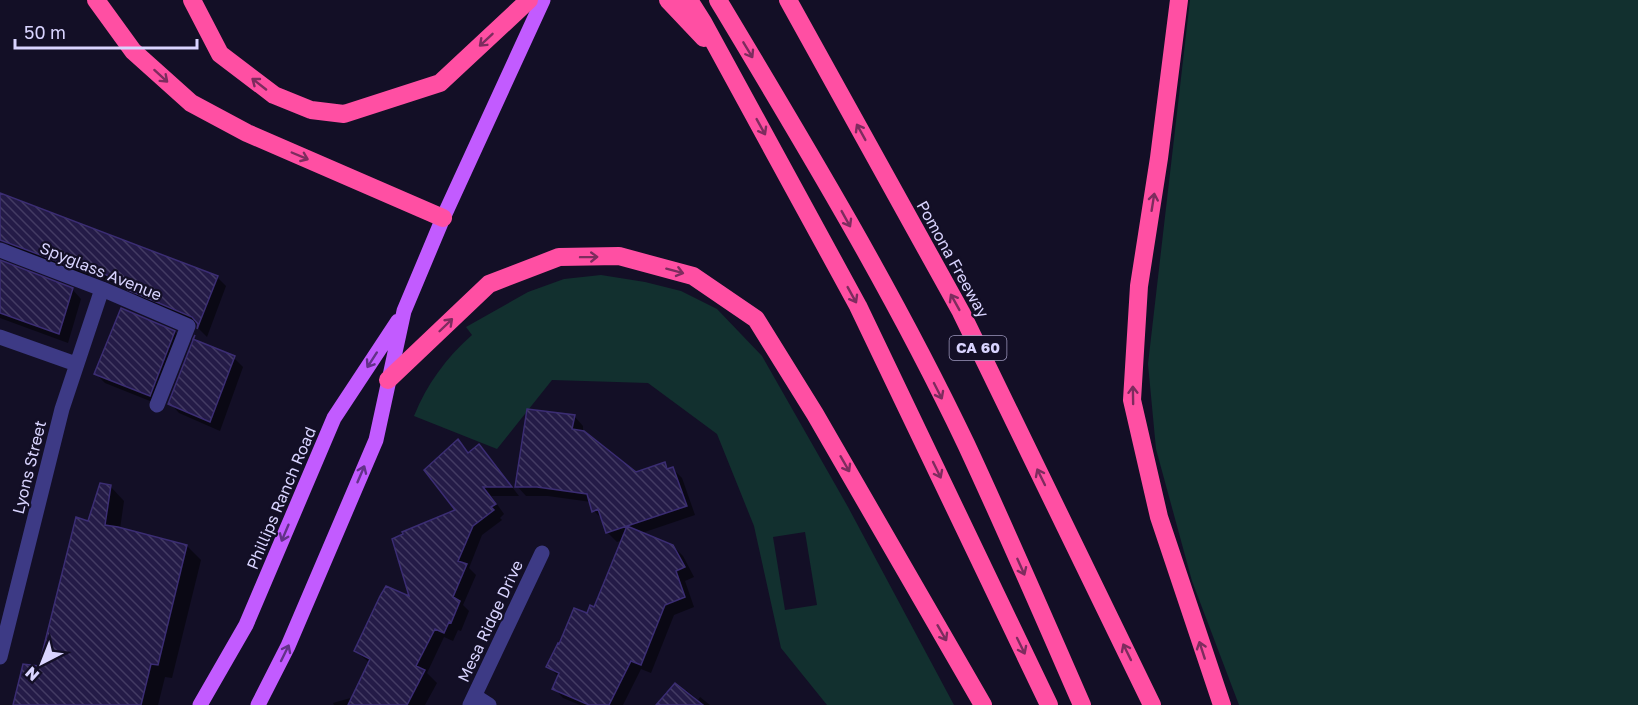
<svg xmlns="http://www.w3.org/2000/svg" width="1638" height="705" viewBox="0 0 1638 705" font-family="'Golos Text',sans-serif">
<defs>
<pattern id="building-back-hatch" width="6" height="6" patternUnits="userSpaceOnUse" patternTransform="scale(1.5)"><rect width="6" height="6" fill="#241b47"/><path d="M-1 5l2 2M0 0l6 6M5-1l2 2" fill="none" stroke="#433b63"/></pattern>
</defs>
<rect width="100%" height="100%" fill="#130f26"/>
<path fill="#12302f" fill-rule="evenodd" d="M1190 0H1638V705H1239L1192 581 1156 449 1148 364Z
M601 275 645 282 681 291 717 309 762 356 848 507 954 705H827L781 648 754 526 717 434 648 383 552 380 497 449 414 416C427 384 446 358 472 335L466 327 528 292 564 279ZM805 532 817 605 785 610 773 537Z"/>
<path fill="#0007" d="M0 195 217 277 226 286 207 337 199 329V324L140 299 130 289 89 274 88 278 13 250 6 242 0 240Z
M0 262 72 289 81 299 68 343 0 318Z
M122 310 175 332 184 342 160 405 105 383 95 373Z
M195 338 201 344 234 358 243 367 220 431 179 413 170 403Z
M574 416 583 426V432L636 474 664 464 670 470 673 469 682 478 695 515 642 533 673 546 683 556 694 577 685 581 694 607 674 615 651 673 641 669 623 705H580L563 698 554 688 559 677 548 666 595 609 623 540 617 542 607 532 603 520 594 511 591 502 548 496H526L517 486Z
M458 441 470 454 488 456 519 496H491L504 514 500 518 502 520 482 535 469 568 476 575 463 605 469 611 461 631 458 630 453 641 444 637 427 673 437 683 425 705H334L333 703 354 697 370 663 355 651 412 599 457 511Z
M110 486 124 501 120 529 187 546 201 560 172 678 165 677 158 705H14L40 667 89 523Z
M686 690 698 700 700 697 710 705H656L666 692H684Z"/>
<path fill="url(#building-back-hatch)" stroke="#3b2d73" stroke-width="1.5" d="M0 193 218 276 197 329 198 324 192 317 128 290 131 284 79 265 78 269 0 240Z
M0 260 73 288 59 334 0 313Z
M121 308 175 331 150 396 94 374Z
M195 335 193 339 235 356 210 422 168 404Z
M527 409 575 415 572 429 584 431 636 472 665 462 667 469 673 467 687 506 627 526 673 545 685 567 676 571 685 597 665 605 641 665 631 661 609 705H589L552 689 559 673 546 667 558 643 559 644 574 608 587 613 590 605 594 607 627 526 606 533 598 509 592 512 587 494 537 487H515Z
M458 439 468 453 479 444 512 487H483L496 504 491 507 494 510 473 526 458 561 467 564 453 597 460 601 451 623 449 622 444 633 435 629 416 666 425 670 407 705H348L370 659 354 651 380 596 386 586 409 596 392 539 403 534 402 532 455 510 424 470Z
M100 483 111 485 105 525 118 527 187 545 158 665 151 664 141 705H13L23 664 39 666 76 517 88 521Z
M675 683 703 705H656Z"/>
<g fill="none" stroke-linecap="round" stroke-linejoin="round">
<path stroke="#3d3a85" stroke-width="15" d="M0 250 102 289 188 326 157 405
M0 337 76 364
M0 657 62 409 102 289
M475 696 489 705
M470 705 542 553"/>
<path stroke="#c25bff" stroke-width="15" d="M200 705 246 625 334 418 398 321
M258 705 288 646 376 440 404 311 443 218 543 0"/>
<path stroke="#ff4fa3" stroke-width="18" d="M96 0 133 51 191 103 247 133 443 218
M192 0 220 54 274 95 311 110 344 114 440 83 529 0
M668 0 704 38
M689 0 703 22 858 306 1049 705
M718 0C805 145 893 291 966 444 1006 530 1044 618 1082 705
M788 0 961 312 1152 705
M1179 0 1159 158 1139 286 1132 400 1159 517 1222 705
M388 380 489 284 559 257 619 256 693 276 756 319 815 414 983 705"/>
</g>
<defs><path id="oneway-shaft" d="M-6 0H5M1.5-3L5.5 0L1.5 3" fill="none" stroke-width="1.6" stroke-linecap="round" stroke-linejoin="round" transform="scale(1.5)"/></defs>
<g stroke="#7d2c5e">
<use href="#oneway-shaft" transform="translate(486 40) rotate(137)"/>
<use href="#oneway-shaft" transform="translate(748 50) rotate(59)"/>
<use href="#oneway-shaft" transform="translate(161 76) rotate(42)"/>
<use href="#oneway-shaft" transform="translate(259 84) rotate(-142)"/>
<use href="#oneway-shaft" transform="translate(761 127) rotate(61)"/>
<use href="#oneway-shaft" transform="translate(861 132) rotate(-119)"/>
<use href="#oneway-shaft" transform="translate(300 156) rotate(23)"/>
<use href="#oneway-shaft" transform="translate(1153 202) rotate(-81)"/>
<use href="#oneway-shaft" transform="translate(846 219) rotate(61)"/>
<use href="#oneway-shaft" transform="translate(589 257) rotate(-1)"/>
<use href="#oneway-shaft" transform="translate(675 271) rotate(15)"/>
<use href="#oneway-shaft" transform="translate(852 295) rotate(61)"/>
<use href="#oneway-shaft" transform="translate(955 302) rotate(-119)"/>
<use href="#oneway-shaft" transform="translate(446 325) rotate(-44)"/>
<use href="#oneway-shaft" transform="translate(938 391) rotate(63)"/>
<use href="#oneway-shaft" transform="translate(1133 395) rotate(-91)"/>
<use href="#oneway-shaft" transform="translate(845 464) rotate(60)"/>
<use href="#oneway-shaft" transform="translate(937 470) rotate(64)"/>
<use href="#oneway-shaft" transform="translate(1041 477) rotate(-116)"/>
<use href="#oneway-shaft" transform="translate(1021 567) rotate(66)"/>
<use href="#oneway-shaft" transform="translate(942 633) rotate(60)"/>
<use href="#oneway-shaft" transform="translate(1021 646) rotate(64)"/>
<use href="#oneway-shaft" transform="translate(1202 650) rotate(-108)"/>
<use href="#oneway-shaft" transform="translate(1127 652) rotate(-116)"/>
</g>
<g stroke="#623188">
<use href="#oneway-shaft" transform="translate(372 360) rotate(123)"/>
<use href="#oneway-shaft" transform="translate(361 474) rotate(-67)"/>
<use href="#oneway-shaft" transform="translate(285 533) rotate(113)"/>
<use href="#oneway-shaft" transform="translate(285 653) rotate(-64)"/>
</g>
<g text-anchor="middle" stroke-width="4.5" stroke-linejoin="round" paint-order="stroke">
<rect fill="#130f26" stroke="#9e99be" stroke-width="1.5" x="949.5" y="336" width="57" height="24" rx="4.5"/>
<g font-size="15" font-weight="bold" fill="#d9d4ff">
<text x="978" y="353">CA 60</text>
</g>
<g font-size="16" fill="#d9d4ff" stroke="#130f26">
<text transform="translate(953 259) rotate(61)" y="6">Pomona Freeway</text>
<text transform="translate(101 271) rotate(22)" y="6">Spyglass Avenue</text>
<text transform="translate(29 467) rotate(-76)" y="6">Lyons Street</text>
<text transform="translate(281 498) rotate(-67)" y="6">Phillips Ranch Road</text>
<text transform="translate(490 621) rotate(-65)" y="6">Mesa Ridge Drive</text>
</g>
</g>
<g transform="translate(42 663) rotate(222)" stroke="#130f26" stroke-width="4.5" paint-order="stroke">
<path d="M0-4.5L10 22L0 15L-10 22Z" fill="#d9d4ff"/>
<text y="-9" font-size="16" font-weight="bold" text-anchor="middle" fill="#d9d4ff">N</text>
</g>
<path d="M15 39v9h182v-9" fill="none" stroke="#d9d4ff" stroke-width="3"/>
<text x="24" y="39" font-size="18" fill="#d9d4ff" stroke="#130f26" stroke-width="4.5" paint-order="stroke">50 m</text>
</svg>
